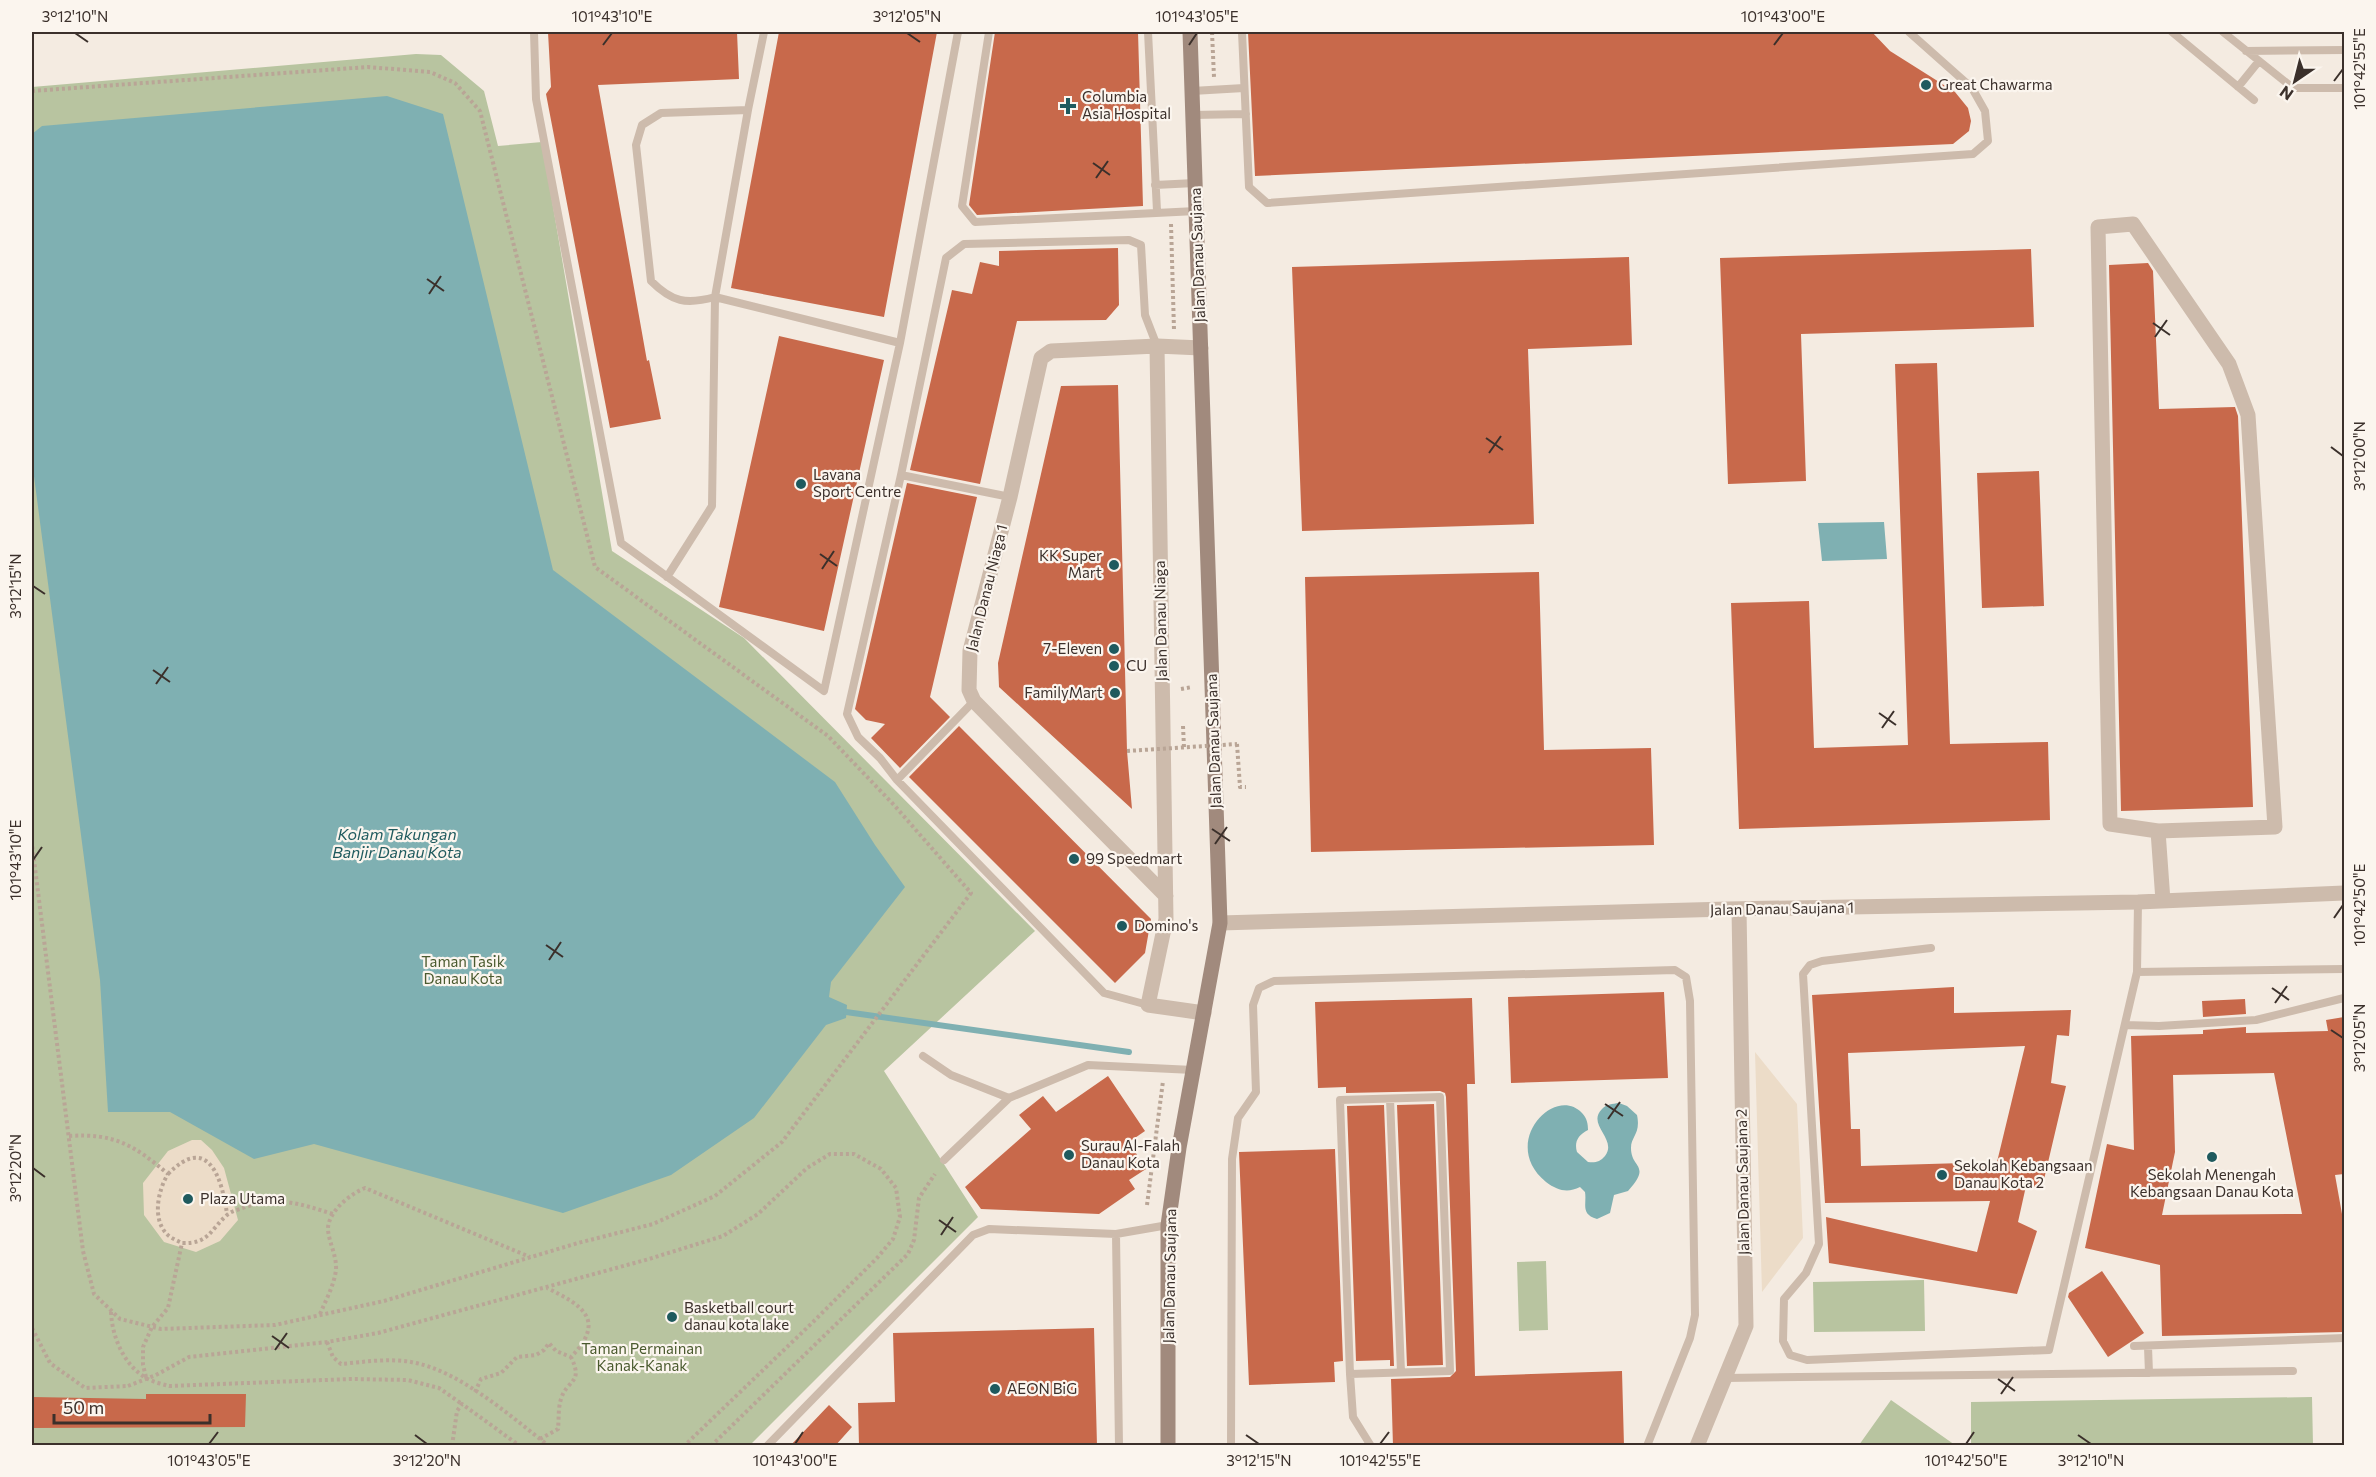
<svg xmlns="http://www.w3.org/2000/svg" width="2376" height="1477" viewBox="0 0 2376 1477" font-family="Commissioner,sans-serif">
<rect width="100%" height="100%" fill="#f4ebe1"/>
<path fill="#b8c4a0" d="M416 54 441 55 484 91 498 146 542 142 612 551 744 638 1035 931 884 1071 978 1217 750 1445 32 1446V87Z
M1546 1261 1548 1330 1519 1331 1517 1262Z
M1924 1280 1925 1331 1814 1332 1813 1282Z
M2312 1397 2313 1445H1971V1402Z
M1891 1400 1955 1445H1859Z"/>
<path fill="#ecdcc8" d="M1755 1052 1797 1104 1803 1238 1762 1292Z
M192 1140H201L212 1150 224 1168 238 1220 220 1241 196 1252 164 1242 144 1215 143 1183 168 1151Z"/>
<path fill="#7fb0b2" d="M387 96 443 114 553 570 835 782 875 845 905 887 831 982 829 997 847 1005 846 1018 826 1025 754 1118 671 1175 563 1213 314 1144 254 1159 170 1112H108L100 980 32 461V134L42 126Z
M1884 522 1887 559 1822 561 1818 523Z
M1619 1103 1627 1106 1637 1115C1641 1134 1631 1136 1631 1148 1631 1169 1652 1164 1628 1191L1614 1195 1610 1213 1597 1219C1580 1214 1587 1204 1585 1192L1580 1187C1568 1193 1558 1191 1546 1182 1499 1144 1554 1084 1582 1113 1587 1118 1588 1124 1588 1130 1578 1135 1574 1142 1577 1152L1588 1162C1595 1163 1600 1162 1605 1156 1618 1139 1586 1125 1602 1109 1607 1104 1612 1104 1619 1103Z"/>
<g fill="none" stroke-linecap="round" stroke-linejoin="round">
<path stroke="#7fb0b2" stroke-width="6" d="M846 1012 1129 1052"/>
</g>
<path fill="#c8694b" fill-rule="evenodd" d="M548 32H737L739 79 598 85 647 361 649 360 661 419 610 428 546 94 551 87Z
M779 32H937L884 317 731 288Z
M995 32H1138L1143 206 977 215 969 205Z
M1248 32H1872L1890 51 1955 92 1968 108 1971 121 1969 131 1953 144 1255 176Z
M1118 248 1119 305 1106 320 1017 321 980 484 910 470 952 290 972 294 980 262 999 266V251Z
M2031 249 2034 327 1801 334 1806 481 1728 484 1720 258Z
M1629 257 1632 345 1528 349 1534 524 1302 531 1292 267Z
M2148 263 2153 271 2159 409 2235 407 2238 416 2253 807 2121 811 2109 265Z
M779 336 884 360 824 631 719 607Z
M1937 363 1950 744 2048 742 2050 820 1739 829 1731 603 1809 601 1814 748 1908 745 1895 364Z
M1118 385 1127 751 1132 809 999 687 998 663 1061 386Z
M2039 471 2044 606 1982 608 1977 473Z
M907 483 977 497 930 697 950 717 900 768 871 738 885 724 866 720 855 709Z
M1539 572 1544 750 1651 748 1654 845 1311 852 1305 577Z
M959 726 1151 919 1145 953 1115 983 909 777Z
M1954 987V1013L2071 1010 2069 1036 2057 1035 2051 1083 2066 1086 2042 1188 2026 1186 2018 1222 2037 1231 2017 1294 1829 1263 1826 1217 1977 1252 1990 1201 1825 1203 1812 995ZM2025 1046 1997 1162 1861 1166 1860 1129H1851L1848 1053Z
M1664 992 1668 1078 1511 1083 1508 997Z
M1472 998 1475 1084H1467L1475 1376 1622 1371 1624 1446H1393L1391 1379 1450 1377 1456 1371 1446 1097 1445 1093 1440 1091 1346 1093V1087L1318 1088 1315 1002Z
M2245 999 2246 1014 2203 1017 2202 1001Z
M2344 1017V1174L2335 1175 2342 1214H2344V1332L2162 1336 2160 1265 2085 1248 2107 1144 2134 1150 2131 1036 2203 1034V1030L2246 1027V1033L2328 1031 2326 1020ZM2274 1073 2302 1214 2162 1215 2175 1152 2173 1075Z
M1108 1076 1145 1131 1129 1142 1146 1169 1129 1180 1135 1189 1099 1214 981 1209 965 1187 1031 1129 1019 1115 1043 1096 1056 1112Z
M1434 1104 1443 1365 1407 1366 1397 1105Z
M1384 1105 1394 1366H1390V1360L1356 1361 1347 1106Z
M1335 1149 1343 1361 1334 1362 1335 1382 1249 1385 1239 1152Z
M2102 1271 2144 1333 2108 1357 2068 1297 2069 1293Z
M1094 1328 1097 1446H859L858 1403 895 1402 893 1333Z
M146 1394H246L245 1427 32 1428V1397L146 1399Z
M829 1405 852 1427 835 1446H790Z"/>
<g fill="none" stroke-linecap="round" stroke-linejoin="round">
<path stroke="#b9a596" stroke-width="4" stroke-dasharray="3 3" stroke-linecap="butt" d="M1212 32 1214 77
M32 91 368 67 430 72 455 83 480 111 595 567 828 736 894 805 971 893 782 1142 715 1196 653 1224 578 1243 384 1301 275 1325 161 1329 120 1319 94 1294 83 1251 32 844
M1171 224 1174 330
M1181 689 1192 687
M1183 726 1184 747
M1237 744 1240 787H1246
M69 1136C114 1133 134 1145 168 1174 158 1190 151 1221 169 1236 173 1239 178 1241 182 1243
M168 1174C208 1133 222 1178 227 1214
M1147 1205 1163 1081
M111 1312C112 1337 124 1365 146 1378 153 1382 162 1384 169 1386L351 1379 408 1380 439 1388 462 1404
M320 1314C326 1300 334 1285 336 1270 337 1255 328 1241 328 1228 329 1211 350 1194 365 1188L530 1257
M32 1328 50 1363 85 1388 128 1386
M327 1342 333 1357 341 1364C363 1362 389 1358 411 1362 459 1370 510 1416 549 1446
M156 1375 189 1357 327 1342 378 1333 649 1259 723 1236 758 1214 807 1168 830 1154H854L881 1169 896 1188 900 1217 893 1239 877 1258 812 1323 684 1446
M146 1377 143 1365V1347L152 1327 168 1308 182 1243C209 1244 210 1230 227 1215 231 1211 238 1210 243 1208 278 1195 300 1204 333 1214
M475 1392 481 1379 501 1373 517 1357 536 1355 544 1350 549 1343 556 1351 571 1357C607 1320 582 1305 547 1288
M540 1439 558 1429C559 1419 558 1408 561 1399 567 1379 584 1384 571 1357
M452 1446 457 1411 462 1404 520 1446
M711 1446 908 1254 914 1240 919 1198 935 1174"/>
<path stroke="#cdbbac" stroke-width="8" d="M534 32 536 99 621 543 824 691 900 343 958 32
M764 32 748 110 715 297 900 343
M989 32 962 206 975 222 1196 211
M1148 32 1157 211
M1242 32 1249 187 1267 203 1973 154 1988 141 1985 111 1972 88 1909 32
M2172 32 2254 100
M2223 32 2293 88H2344
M2246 51 2344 50
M2238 87 2259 61
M1192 91 1244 88
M1193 115 1246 114
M1155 185 1195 183
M901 475 1010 497
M667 577 712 506 715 297C686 305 672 302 651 281L636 145 642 125 661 113 748 110
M897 780 974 701
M2138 902 2137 972 2344 969
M1931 948 1822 961 1810 965 1803 974 1819 1244 1806 1273 1784 1299 1783 1341 1790 1355 1807 1360 2049 1350 2137 972
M1148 1005 1104 993 897 780 880 758 858 737 847 714 901 475 946 258 964 244 1129 240 1141 245 1145 315 1157 346
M2125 1025 2159 1026 2256 1020 2344 998
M923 1056 951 1075 1009 1098
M1390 1099 1401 1372
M944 1160 1009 1098 1088 1065 1193 1070
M2134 1346 2344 1338
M2148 1347 2149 1373
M1350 1374 1450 1371 1440 1097 1340 1100 1350 1374 1353 1417 1371 1446
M1725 1378 2293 1371
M767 1446 973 1235 989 1229 1116 1234
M1119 1446 1116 1234 1168 1225
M1231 1446 1232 1159 1238 1118 1256 1092 1253 1005 1259 988 1274 981 1675 970 1686 977 1690 1001 1695 1315 1690 1338 1647 1446"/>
<path stroke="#cdbbac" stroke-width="15" d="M2133 224 2229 364 2248 415 2275 827 2158 831 2110 824 2098 227Z
M1157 346 1166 919 1148 1005 1204 1013
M2158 831 2163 901
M1166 896 974 701 969 690 970 651 1010 497 1041 358 1051 351 1157 346 1201 348
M1220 923 1728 909 2138 902 2344 893
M1697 1446 1746 1326 1739 909"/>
<path stroke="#a18a7d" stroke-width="15" d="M1168 1446V1225L1179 1148 1220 923 1190 32"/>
<path stroke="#b9a596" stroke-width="4" stroke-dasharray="3 3" stroke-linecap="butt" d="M1127 751 1237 744
M128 1386 156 1375"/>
</g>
<path fill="none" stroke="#3b302b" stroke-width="2" d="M75 33 88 42M907 33 920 42M603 45 612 33M1189 45 1197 33M1774 45 1783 33M2334 81 2343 69M1093 163 1110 175M1096 178 1108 161M427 279 444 291M429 294 441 276M2153 323 2170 335M2155 337 2167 320M1486 438 1503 450M2331 447 2343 456M1489 453 1501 436M820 554 837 566M822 569 834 551M33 586 45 594M153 670 170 682M156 684 168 667M1879 713 1896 725M1882 728 1894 711M1212 829 1230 841M1215 844 1227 827M33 860 42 847M2334 918 2343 905M546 945 563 957M549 960 561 942M2272 988 2289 1000M2275 1003 2287 986M2331 1030 2343 1038M1605 1104 1623 1116M1608 1119 1620 1102M33 1168 45 1177M939 1220 956 1232M941 1235 953 1217M272 1336 289 1348M275 1350 287 1333M1998 1379 2015 1391M2001 1394 2013 1377M415 1435 427 1444M1246 1435 1259 1444M2078 1435 2091 1444M209 1444 218 1432M795 1444 803 1432M1380 1444 1389 1432M1966 1444 1974 1432"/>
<g fill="#1f5a5e" stroke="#fbf5ee" stroke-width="2">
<circle cx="1926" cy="85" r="6"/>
<path d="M1065 97h6v6h6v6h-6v6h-6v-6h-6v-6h6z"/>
<circle cx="801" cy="484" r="6"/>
<circle cx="1114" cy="565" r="6"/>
<circle cx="1114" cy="649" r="6"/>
<circle cx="1114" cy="666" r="6"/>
<circle cx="1115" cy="693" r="6"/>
<circle cx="1074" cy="859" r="6"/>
<circle cx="1122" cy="926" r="6"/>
<circle cx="1069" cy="1155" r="6"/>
<circle cx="2212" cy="1157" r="6"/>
<circle cx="1942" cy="1175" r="6"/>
<circle cx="188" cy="1199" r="6"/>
<circle cx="672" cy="1317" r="6"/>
<circle cx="995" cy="1389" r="6"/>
</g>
<g text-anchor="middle" stroke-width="4.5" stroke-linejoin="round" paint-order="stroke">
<g font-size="15" fill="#3b302b" stroke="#fbf5ee" text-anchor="start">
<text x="1938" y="90">Great Chawarma</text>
<text x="1082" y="102">Columbia<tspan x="1082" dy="17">Asia Hospital</tspan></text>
<text x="813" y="480">Lavana<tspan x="813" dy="17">Sport Centre</tspan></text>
<text x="1102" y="561" text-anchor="end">KK Super<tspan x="1102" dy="17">Mart</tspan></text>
<text x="1102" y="654" text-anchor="end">7-Eleven</text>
<text x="1126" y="671">CU</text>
<text x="1103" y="698" text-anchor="end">FamilyMart</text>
<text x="1086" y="864">99 Speedmart</text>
<text x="1134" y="931">Domino's</text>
<text x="1081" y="1151">Surau Al-Falah<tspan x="1081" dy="17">Danau Kota</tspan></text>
<text x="1954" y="1171">Sekolah Kebangsaan<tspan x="1954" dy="17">Danau Kota 2</tspan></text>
<text x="2212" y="1180" text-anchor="middle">Sekolah Menengah<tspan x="2212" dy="17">Kebangsaan Danau Kota</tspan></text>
<text x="200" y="1204">Plaza Utama</text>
<text x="684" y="1313">Basketball court<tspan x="684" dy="17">danau kota lake</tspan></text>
<text x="1007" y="1394">AEON BiG</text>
</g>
<g font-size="15" fill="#3b302b" stroke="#fbf5ee">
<text transform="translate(1198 255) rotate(-92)" y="5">Jalan Danau Saujana</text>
<text transform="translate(987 588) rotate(-76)" y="5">Jalan Danau Niaga 1</text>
<text transform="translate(1161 621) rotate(-91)" y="5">Jalan Danau Niaga</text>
<text transform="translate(1214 741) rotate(-92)" y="5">Jalan Danau Saujana</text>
<text transform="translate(1782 909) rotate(-1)" y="5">Jalan Danau Saujana 1</text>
<text transform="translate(1743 1182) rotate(-91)" y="5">Jalan Danau Saujana 2</text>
<text transform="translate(1170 1276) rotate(-89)" y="5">Jalan Danau Saujana</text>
</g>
<g font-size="15" fill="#4a5a2e" stroke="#fbf5ee">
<text x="463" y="967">Taman Tasik<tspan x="463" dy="17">Danau Kota</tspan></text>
<text x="642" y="1354">Taman Permainan<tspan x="642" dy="17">Kanak-Kanak</tspan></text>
</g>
<g font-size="16" font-style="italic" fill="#1f5a5e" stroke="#fbf5ee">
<text x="397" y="840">Kolam Takungan<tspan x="397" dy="18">Banjir Danau Kota</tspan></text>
</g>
</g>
<rect width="2376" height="1477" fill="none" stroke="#fbf5ee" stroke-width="66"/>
<g transform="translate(2295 81) rotate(215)" stroke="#fbf5ee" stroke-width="4.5" paint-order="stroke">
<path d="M0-4.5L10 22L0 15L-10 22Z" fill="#3b302b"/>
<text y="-9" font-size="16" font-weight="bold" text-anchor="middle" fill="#3b302b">N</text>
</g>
<path d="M54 1414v9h156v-9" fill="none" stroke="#3b302b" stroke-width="3"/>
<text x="63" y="1414" font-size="18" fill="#3b302b" stroke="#fbf5ee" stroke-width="4.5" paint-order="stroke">50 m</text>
<rect x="33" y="33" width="2310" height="1411" fill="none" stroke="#3b302b" stroke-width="2"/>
<g font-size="15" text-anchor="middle" fill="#3b302b">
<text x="75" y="22">3°12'10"N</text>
<text x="612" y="22">101°43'10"E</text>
<text x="907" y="22">3°12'05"N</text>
<text x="1197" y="22">101°43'05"E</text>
<text x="1783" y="22">101°43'00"E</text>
<text transform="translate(2360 69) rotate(-90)" y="5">101°42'55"E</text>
<text transform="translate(2360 456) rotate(-90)" y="5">3°12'00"N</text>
<text transform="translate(16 586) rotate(-90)" y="5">3°12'15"N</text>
<text transform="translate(16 860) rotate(-90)" y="5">101°43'10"E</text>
<text transform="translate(2360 905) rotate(-90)" y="5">101°42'50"E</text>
<text transform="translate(2360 1038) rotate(-90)" y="5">3°12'05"N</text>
<text transform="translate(16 1168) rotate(-90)" y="5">3°12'20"N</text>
<text x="209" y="1466">101°43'05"E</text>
<text x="427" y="1466">3°12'20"N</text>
<text x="795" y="1466">101°43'00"E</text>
<text x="1259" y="1466">3°12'15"N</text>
<text x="1380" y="1466">101°42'55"E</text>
<text x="1966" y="1466">101°42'50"E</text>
<text x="2091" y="1466">3°12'10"N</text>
</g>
</svg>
